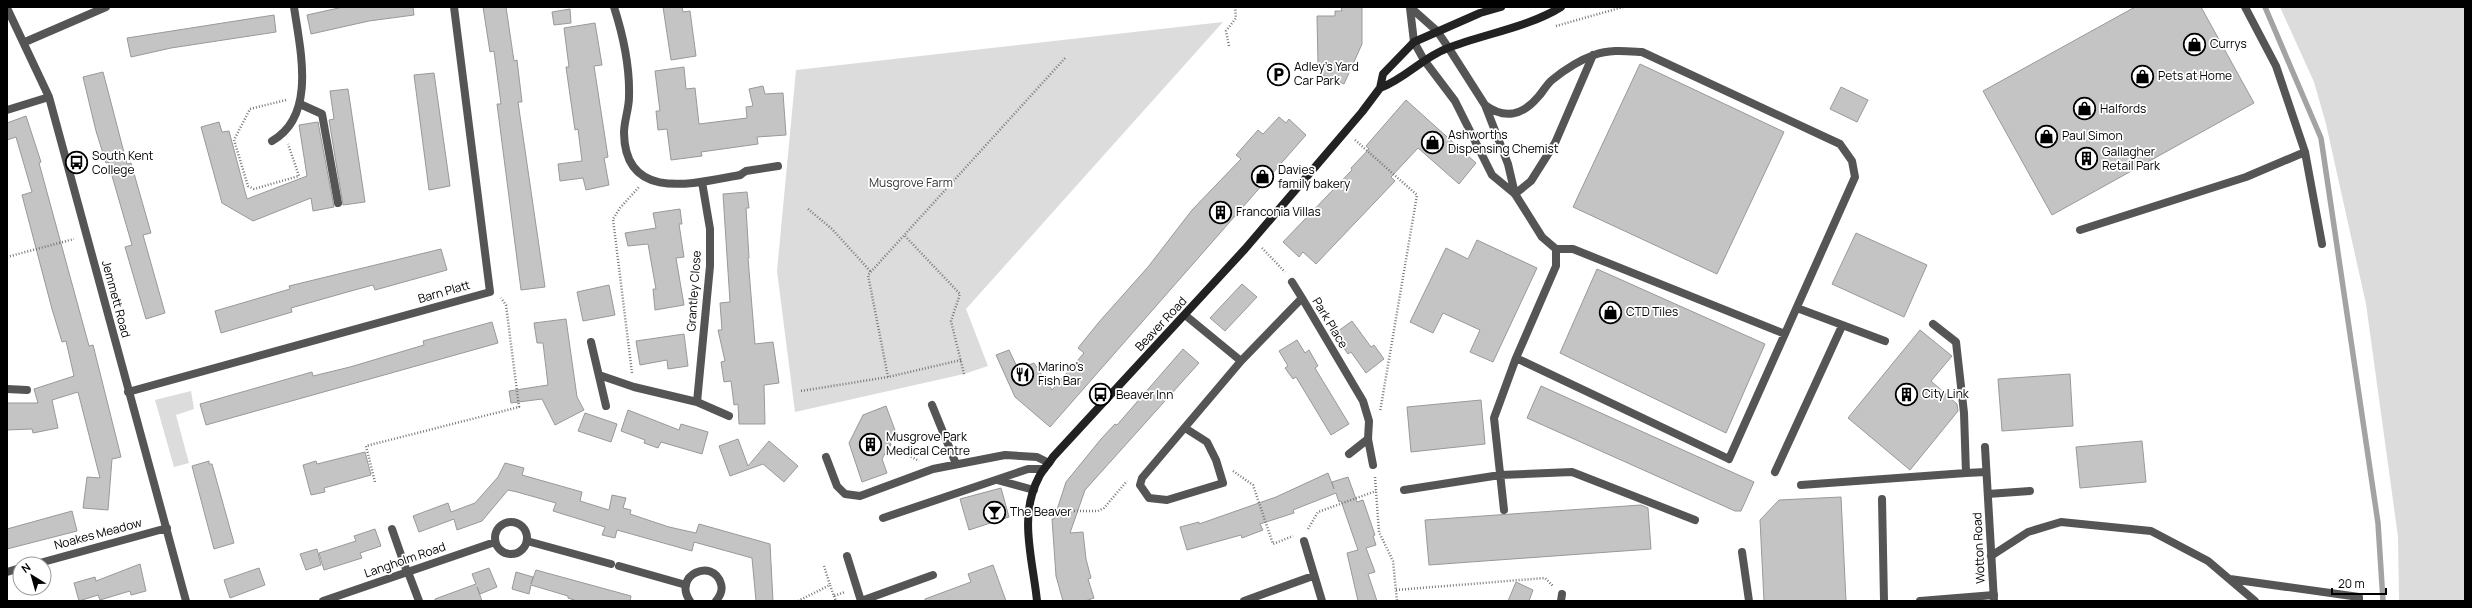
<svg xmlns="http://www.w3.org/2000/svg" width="2472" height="608" viewBox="0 0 2472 608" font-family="Manrope,sans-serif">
<rect width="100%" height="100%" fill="#fff"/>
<path fill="#dcdcdc" d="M2280 7H2465V601H2399L2398 537 2366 304 2326 124 2314 82Z
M1223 22 966 309 988 366 964 374 795 412 777 271 796 70Z
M191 391 194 409 176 415 189 463 174 467 155 400Z"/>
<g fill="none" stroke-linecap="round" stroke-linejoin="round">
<path stroke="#a3a3a3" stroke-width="5.5" d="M2265 7 2321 138 2378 523 2383 601"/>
</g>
<path fill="#c4c4c4" stroke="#999" d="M343 7H413L414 15 369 21 311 34 307 15Z
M483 7H506L514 61 517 60 522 102H518L545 287 521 290 497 104H501L494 51 490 52Z
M663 7H682L683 12 690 11 696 56 671 60Z
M1341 7H1362V44L1344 84 1320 74 1323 67 1318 64 1317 16H1335V11H1342Z
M2135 7H2201L2254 103 2052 215 1983 91Z
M570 9 571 23 554 25 552 12Z
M274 15 276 32 171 48 131 57 127 38Z
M595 23 602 65 594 66 608 157 604 158 609 185 586 190 583 178 560 181 558 164 582 161 578 129 575 130 566 67H569L564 28Z
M1640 64 1784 132 1717 274 1573 207Z
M684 67 686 89 695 88 699 124 747 118 746 107 753 106 749 89 763 86 765 94 783 93 786 135 757 137 758 144 701 152 702 156 671 160 667 129 658 130 656 111H660L655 71Z
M103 72 127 164 131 163 151 233 143 235 165 313 146 319 125 247 132 245 108 162 106 163 96 131 83 77Z
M434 73 450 186 429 190 414 75Z
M1841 87 1868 100 1857 122 1830 109Z
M348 89 365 202 343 205 329 120 334 119 330 91Z
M1406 100 1476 163 1459 184 1418 148 1391 177 1395 181 1316 264 1303 252 1299 257 1283 242 1352 170 1351 168 1369 149 1366 146Z
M26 116 41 162 39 163 89 346 93 345 121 457 112 459 108 510 83 508 87 477 100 478 78 392 52 400 58 428 33 433 32 429 7 430V403H38L34 389 74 376 66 341 62 342 52 309 22 195 32 192 16 137 7 140V123Z
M1279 117 1286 123 1289 119 1306 135 1050 427 1015 397 996 355 1009 350 1018 369 1034 363 1052 390 1084 353 1078 348 1099 322 1148 267 1192 210 1241 159 1236 155 1258 130 1263 134Z
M219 122 222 132 229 131 247 199 307 176 299 125 318 122 334 207 313 211 311 198 253 221 222 203 201 127Z
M747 192 749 208H746L749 258H748L755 344 773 342 779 383 764 385 765 424H739L738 404 734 405 731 381 724 382 721 362 725 361 718 330H722L720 303 730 302 723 194Z
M680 209 682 224H679L684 257 676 258 684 305 655 310 653 289H656L648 244 628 246 625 233 656 228 653 213Z
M1856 233 1927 265 1904 317 1832 284Z
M1477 240 1537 268 1493 362 1470 352 1480 330 1443 313 1433 333 1410 322 1446 248 1468 259Z
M441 249 447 270 375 290 373 285 351 291 291 308 292 312 221 333 215 311 290 289 289 286Z
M1597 269 1765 344 1726 433 1560 353Z
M1242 284 1257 297 1225 331 1210 318Z
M609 285 615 315 583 321 577 292Z
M566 319 577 397 584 410 555 425 542 399 511 403 509 391 548 385 543 343H537L534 323Z
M1352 321 1371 347 1374 345 1384 359 1366 373 1351 352 1348 354 1334 334Z
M492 322 498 343 206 425 200 404 312 372 313 376 350 367 424 345 423 341Z
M1920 330 1952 356 1931 381 1957 404 1958 411 1910 470 1848 418Z
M684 334 688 366 668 369 667 360 640 365 636 341Z
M1297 340 1305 353 1309 350 1318 366 1315 368 1349 424 1331 435 1296 377 1293 379 1285 368 1288 366 1279 351Z
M1183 349 1199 363 1085 490 1070 533 1083 532 1086 559 1091 578 1088 579 1094 598 1085 601H1063L1056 576 1052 519H1054L1066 482 1101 439 1115 424 1117 425Z
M2070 374 2073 426 2002 431 1998 379Z
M1541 386 1754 482 1741 511H1735L1527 418Z
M1481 400 1485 444 1411 452 1407 407Z
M886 406 896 433 882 459 887 473 862 482 849 443 863 415Z
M628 410 679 430 681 424 708 432 702 454 661 442 658 448 644 443 645 440 621 431Z
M585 413 617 424 611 442 578 431Z
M738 439 748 466 769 441 798 466 784 482 763 464 730 476 719 446Z
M2142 441 2146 482 2080 488 2076 447Z
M365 452 371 475 324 488 325 492 311 495 303 465 316 461 317 464Z
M209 461V464H212L234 543 214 549 192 466Z
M505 463 524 468 522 475 582 492 580 501 609 510 612 495 626 498 623 508 631 510 630 514 669 527 696 533 699 524 770 544 773 601H756L752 558 694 542 692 551 617 530 615 538 602 535 605 527 553 511 556 503 517 492 508 490 482 521 457 530 454 519 419 532 413 516 448 503 451 512 475 503 498 477Z
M1328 473 1334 489 1332 482 1348 477 1357 502 1363 500 1375 535 1373 536 1376 545 1366 548 1375 572 1368 574 1377 601H1358L1347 553 1358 550 1341 501 1339 502 1336 493 1293 510 1294 513 1260 524 1263 530 1242 538 1241 535 1187 550 1180 527 1199 522V524L1276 497Z
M1001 488 1009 517 969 530 960 499Z
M1841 497 1846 601H1764L1760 520 1779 500Z
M1641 505 1648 508 1651 549 1429 565 1425 520Z
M72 511 77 531 7 549V529Z
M375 529 381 546 360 553 362 558 324 570 319 553 356 541 354 536Z
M317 549 321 565 306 570 300 554Z
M140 564 146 591 131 595 130 591 100 600 98 595 79 601 74 583 95 577 96 581Z
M993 565 1006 601H925V599L971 582 968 574Z
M259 568 265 585 230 598 224 580Z
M489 568 497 587 480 594 477 587 482 601H435V599L476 584 472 574Z
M536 570 631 596 630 601H577L568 598V596L531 585 529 594 512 589 516 572 533 577 531 584Z
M1516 582 1533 590 1529 601H1508Z"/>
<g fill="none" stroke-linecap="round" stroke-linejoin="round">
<path stroke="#777" stroke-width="2.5" stroke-dasharray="1 2" stroke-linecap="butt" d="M1556 26 1623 7
M1229 46 1226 31 1236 18 1235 7
M286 100 250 109 234 140 248 186 254 189 299 176 288 144
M1355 140 1417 195 1380 412
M808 209 832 229 871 272
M905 236 960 294 951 321 964 374
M1262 248 1285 272
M7 257 74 239
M632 373 613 219 620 208 639 187
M888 377 868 275 1066 57
M801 391 888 377 961 360
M890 445 919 461
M1233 471 1253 485 1273 544 1293 536
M1375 477 1379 532 1393 561 1397 601
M375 482 366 446 519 407 506 305 501 298
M1041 511H1098L1104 508 1127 481
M1308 529 1318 512 1376 491
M824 566 830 585
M1396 590 1545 578 1553 586
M834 596 836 601
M798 601 830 585 834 596 845 592"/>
<path stroke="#555" stroke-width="8" d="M2245 7 2276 66 2305 152 2322 244
M1448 47 1485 105 1508 164 1515 194
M1424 60 1455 101 1492 175 1515 194 1542 237 1556 249V266L1516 358 1494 418 1504 510
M300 104 322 114 338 203
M1485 105C1505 120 1523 115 1538 97 1543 92 1546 85 1552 80 1563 71 1580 60 1594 55 1610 49 1626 51 1642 52L1840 144 1852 161 1855 177 1729 459 1516 358
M740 175 746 171 778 166
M1515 194 1531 181 1555 143 1593 55
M2080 230 2246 177 2305 152
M1556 249H1573L1785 334
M1797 308 1885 341
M932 405 956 464
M826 457 837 486 845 494 860 496 933 469 1005 455 1037 457 1049 463
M1775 472 1842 326
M1966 473 1986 472
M997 480 1034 490
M1801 485 1966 473 1964 413 1956 342 1933 324
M1404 490 1500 475 1572 472 1695 520
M1882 499 1884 601
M883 518 1028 469H1044
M392 529 407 572
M527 541 611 564
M1742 552 1749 601
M847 556 861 601
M1991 556 2028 532 2061 522 2151 531 2208 561 2255 601
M619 566 686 585
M408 572 419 601
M2230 579 2359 597V601
M861 601 933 575
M1920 601 1994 595"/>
<path stroke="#555" stroke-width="8" d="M614 7C623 35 630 67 629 97 629 109 624 121 624 133 625 203 695 183 740 175
M1410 7 1437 31 1448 47
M7 8 49 97 186 601
M1410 8 1414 42 1424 60
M25 42 106 7
M7 110 49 97
M272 141C317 116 300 49 294 7
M1292 282 1302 298
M1185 315 1241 361
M591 342 606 406
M599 375 634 387 697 402 729 416
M7 389 27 390
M128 392 490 292 454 7
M697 402 710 266V229L702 182
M1185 428 1207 442 1216 460 1223 483 1167 500 1149 498 1140 485 1142 478 1241 361 1302 298 1363 401 1369 421 1368 439 1373 465
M1985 447 1994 601
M1349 454 1368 439
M1988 494 2030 491
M495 538a16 16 0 1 1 32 0a16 16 0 1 1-32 0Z
M1304 541 1322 601
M36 564 167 528
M7 572 20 568
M323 601 495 542
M690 601C672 575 713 557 721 584 723 590 720 596 716 601
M1244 601 1313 576
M1561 601 1562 594"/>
<path stroke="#222" stroke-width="8" d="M1380 88C1405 79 1423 57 1448 48 1484 34 1529 27 1561 7
M1037 601C1033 560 1018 516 1039 477 1042 470 1049 464 1053 457L1245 249 1362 112 1380 88 1383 74 1414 42 1480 13 1501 7"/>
</g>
<defs>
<symbol id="shop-ring" viewBox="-11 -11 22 22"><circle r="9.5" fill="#fff" stroke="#000" stroke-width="1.5"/><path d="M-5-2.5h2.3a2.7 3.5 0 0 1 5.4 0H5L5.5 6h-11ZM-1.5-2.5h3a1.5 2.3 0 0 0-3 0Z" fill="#000"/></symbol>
<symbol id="parking-ring" viewBox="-11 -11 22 22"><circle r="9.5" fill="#fff" stroke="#000" stroke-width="1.5"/><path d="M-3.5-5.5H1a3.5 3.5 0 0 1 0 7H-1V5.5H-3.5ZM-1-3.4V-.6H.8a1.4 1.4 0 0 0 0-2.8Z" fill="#000"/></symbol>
<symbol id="building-ring" viewBox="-11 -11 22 22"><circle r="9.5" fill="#fff" stroke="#000" stroke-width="1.5"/><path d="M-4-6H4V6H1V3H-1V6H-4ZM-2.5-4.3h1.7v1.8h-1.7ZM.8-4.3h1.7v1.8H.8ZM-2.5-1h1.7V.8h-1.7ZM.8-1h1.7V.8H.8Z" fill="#000"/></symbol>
<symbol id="bus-ring" viewBox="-11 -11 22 22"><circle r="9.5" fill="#fff" stroke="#000" stroke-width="1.5"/><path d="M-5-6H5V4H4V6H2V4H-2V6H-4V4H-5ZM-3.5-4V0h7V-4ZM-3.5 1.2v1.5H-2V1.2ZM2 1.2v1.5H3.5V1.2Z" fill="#000"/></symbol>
<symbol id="restaurant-ring" viewBox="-11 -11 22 22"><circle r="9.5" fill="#fff" stroke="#000" stroke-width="1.5"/><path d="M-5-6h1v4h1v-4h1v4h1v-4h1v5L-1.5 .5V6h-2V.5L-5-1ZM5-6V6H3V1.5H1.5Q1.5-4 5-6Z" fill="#000"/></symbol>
<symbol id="bar-ring" viewBox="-11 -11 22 22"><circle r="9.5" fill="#fff" stroke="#000" stroke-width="1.5"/><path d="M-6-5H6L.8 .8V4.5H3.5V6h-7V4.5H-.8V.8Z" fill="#000"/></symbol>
</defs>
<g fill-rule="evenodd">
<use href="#shop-ring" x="2182" y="32" width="25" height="25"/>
<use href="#parking-ring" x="1266" y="62" width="25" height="25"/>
<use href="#shop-ring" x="2130" y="64" width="25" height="25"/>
<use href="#shop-ring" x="2072" y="96" width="25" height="25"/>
<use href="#shop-ring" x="2034" y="124" width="25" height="25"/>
<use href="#shop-ring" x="1420" y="130" width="25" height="25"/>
<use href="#building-ring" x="2074" y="146" width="25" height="25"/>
<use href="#bus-ring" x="64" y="150" width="25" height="25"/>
<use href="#shop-ring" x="1250" y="164" width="25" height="25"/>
<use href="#building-ring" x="1208" y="200" width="25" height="25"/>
<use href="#shop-ring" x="1598" y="300" width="25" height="25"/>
<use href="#restaurant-ring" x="1010" y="362" width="25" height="25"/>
<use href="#building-ring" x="1894" y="382" width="25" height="25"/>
<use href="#bus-ring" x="1088" y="382" width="25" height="25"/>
<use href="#building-ring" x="858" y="432" width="25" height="25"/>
<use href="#bar-ring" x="982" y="500" width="25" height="25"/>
</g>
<g text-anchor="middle" stroke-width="3.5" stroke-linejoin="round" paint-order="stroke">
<g font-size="12" fill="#000" stroke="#fff" text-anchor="start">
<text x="2210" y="48">Currys</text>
<text x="1294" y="71">Adley's Yard<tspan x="1294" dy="14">Car Park</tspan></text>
<text x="2158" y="80">Pets at Home</text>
<text x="2100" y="113">Halfords</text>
<text x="1448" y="139">Ashworths<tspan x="1448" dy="14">Dispensing Chemist</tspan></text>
<text x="2062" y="140">Paul Simon</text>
<text x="2102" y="156">Gallagher<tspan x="2102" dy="14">Retail Park</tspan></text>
<text x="92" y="160">South Kent<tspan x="92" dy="14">College</tspan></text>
<text x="1278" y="174">Davies<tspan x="1278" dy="14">family bakery</tspan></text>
<text x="1236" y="216">Franconia Villas</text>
<text x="1626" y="316">CTD Tiles</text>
<text x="1038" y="371">Marino's<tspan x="1038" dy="14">Fish Bar</tspan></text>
<text x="1922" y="398">City Link</text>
<text x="1116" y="399">Beaver Inn</text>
<text x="886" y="441">Musgrove Park<tspan x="886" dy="14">Medical Centre</tspan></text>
<text x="1010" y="516">The Beaver</text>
</g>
<g font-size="12" fill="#333" stroke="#fff">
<text x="911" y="187">Musgrove Farm</text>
</g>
<g font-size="12" fill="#000" stroke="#fff">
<text transform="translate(694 291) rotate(-86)" y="4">Grantley Close</text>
<text transform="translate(444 292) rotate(-16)" y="4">Barn Platt</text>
<text transform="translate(116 299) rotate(75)" y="4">Jemmett Road</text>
<text transform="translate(1330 323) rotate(59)" y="4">Park Place</text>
<text transform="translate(1161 324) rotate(-47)" y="4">Beaver Road</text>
<text transform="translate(98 534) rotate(-15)" y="4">Noakes Meadow</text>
<text transform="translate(1979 548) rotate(-93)" y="4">Wotton Road</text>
<text transform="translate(405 560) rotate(-19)" y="4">Langholm Road</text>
</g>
</g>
<rect width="2472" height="608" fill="none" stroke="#000000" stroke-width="16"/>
<g transform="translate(32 576) rotate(323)"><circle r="19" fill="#ffffff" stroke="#999999"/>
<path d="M0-3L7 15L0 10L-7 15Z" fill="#000000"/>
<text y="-6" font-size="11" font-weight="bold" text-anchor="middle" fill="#000000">N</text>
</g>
<path d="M2332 588v6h54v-6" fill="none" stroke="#000000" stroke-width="2"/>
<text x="2338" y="588" font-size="12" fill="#000000" stroke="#ffffff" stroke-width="3" paint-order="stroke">20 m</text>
</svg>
